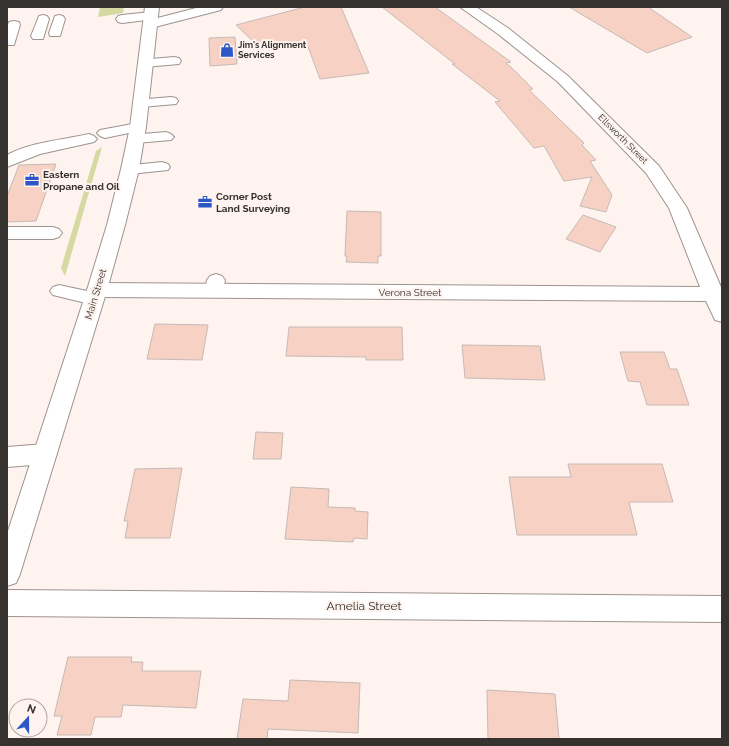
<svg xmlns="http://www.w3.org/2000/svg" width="729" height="746" viewBox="0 0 729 746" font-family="Raleway,sans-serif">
<rect width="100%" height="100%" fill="#fef3ee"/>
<path fill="#d6d9a2" d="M100 7H124L123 13 98 17Z
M102 147 65 276 61 268 96 151Z"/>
<path fill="#f7d1c3" stroke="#c5bab6" d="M305 7H341L369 73 320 79 307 44 260 48 236 25Z
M382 7H435L511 62 506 63 512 68 533 89 529 90 584 143 582 145 596 160 590 161 612 195 606 212 580 206 592 177 564 181 544 146 534 148 495 102 500 101 452 64H455Z
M569 7H648L692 37 647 53Z
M235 37 237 64 210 66 209 38Z
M56 164 36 221 7 222V196L19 165Z
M347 211 381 212V256H378V263L346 262 347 256H345Z
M583 215 616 227 600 252 566 239Z
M155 324 208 325 202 360 147 359Z
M289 327H402L403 360H366V357L286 356Z
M462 345 540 346 545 380 465 378Z
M620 352H664L670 369H677L689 405H647L640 382 628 381Z
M256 432 283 433 281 459H253Z
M568 464H662L673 502H629L637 535H517L509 477H571Z
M182 468 170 538H125L128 521H124L135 469Z
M291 487 329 489 328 507 355 508V511L368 512 367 539 354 538 353 542 285 539Z
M68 657H132L131 662H143L142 671H201L196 708 123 705 121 717H95L91 735H57L62 716H54Z
M290 680 360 683 358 733 268 729 267 739H237L243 699 288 701Z
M487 690 555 694 559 739H488Z"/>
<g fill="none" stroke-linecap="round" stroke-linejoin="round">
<defs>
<path id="service" d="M151 12 155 13 157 16 155 19 122 23 118 22 116 19 118 16 122 15Z
M43 15 47 16 49 19 43 39H33L31 36 39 16Z
M59 15 63 16 65 19 60 36H50L49 33 55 16Z
M14 21 19 22 20 25 14 45H7V27L9 22Z
M174 57 179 58 181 61 179 64 145 67 140 66 138 63 140 60Z
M171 97 176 98 178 101 176 104 141 107 136 106 134 103 136 100Z
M138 123 143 124 145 127 143 130 105 138 100 136 97 133 100 130Z
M166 132 171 134 174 137 171 140 136 143 131 141 128 138 131 135Z
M89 134 94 136 97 139 94 142 40 154 7 167V155C31 142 62 140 89 134Z
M162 162 168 164 170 167 168 170 130 174 124 172 122 169 124 166Z
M7 227H53L59 229 62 233 59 237 53 239H7Z
M216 274 222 276 225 280 223 291 220 295 214 297 208 295 205 291 207 280 210 276Z
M59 285 101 294 103 299 101 304 94 305 53 295 50 291 53 287Z"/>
<path id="minor" d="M200 7H223L221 10 151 28 146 27 144 24 146 21Z
M460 7H476L508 28 568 76 659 166 687 208 721 287H722V322L715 320 706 301 97 297 90 295 87 290 90 285 97 283 700 287 669 208 646 173 558 82 498 34Z
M45 444 53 447 57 454 53 461 45 464 7 467V447Z
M7 590 722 596V622L7 616Z"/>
<path id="secondary" d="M145 7H159L146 127 139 169 125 225 107 290 20 574 16 583 7 586V534L87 290 107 225 121 169 130 127Z"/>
</defs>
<use href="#service" stroke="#9d938f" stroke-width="2"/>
<use href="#minor" stroke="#9d938f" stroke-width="2"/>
<use href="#secondary" stroke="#9d938f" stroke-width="2"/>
<use href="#service" fill="#fff" fill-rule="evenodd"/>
<use href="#minor" fill="#fff" fill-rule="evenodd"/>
<use href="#secondary" fill="#fff" fill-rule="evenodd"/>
</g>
<defs>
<symbol id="shop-bare" viewBox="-9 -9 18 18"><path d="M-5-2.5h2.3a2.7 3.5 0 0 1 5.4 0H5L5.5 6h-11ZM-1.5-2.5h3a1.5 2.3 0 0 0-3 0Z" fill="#2d57c6" stroke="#fef3ee" stroke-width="2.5" paint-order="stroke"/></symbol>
<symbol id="office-bare" viewBox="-9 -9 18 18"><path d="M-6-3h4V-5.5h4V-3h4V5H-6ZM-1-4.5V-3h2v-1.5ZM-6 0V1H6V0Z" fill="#2d57c6" stroke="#fef3ee" stroke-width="2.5" paint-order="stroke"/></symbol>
</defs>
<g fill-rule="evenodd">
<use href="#shop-bare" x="217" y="40" width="20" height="20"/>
<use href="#office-bare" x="22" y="170" width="20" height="20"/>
<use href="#office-bare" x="195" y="192" width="20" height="20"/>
</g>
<g text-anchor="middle" stroke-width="4" stroke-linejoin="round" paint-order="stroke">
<g font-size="9" font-weight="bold" fill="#363230" stroke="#fef3ee" text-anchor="start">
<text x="238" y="48">Jim's Alignment<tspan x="238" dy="10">Services</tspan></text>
</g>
<g font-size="9" fill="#363230" stroke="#fef3ee">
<text transform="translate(623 139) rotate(45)" y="3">Ellsworth Street</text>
</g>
<g font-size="10" font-weight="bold" fill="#363230" stroke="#fef3ee" text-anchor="start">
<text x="43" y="178">Eastern<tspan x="43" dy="12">Propane and Oil</tspan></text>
<text x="216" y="200">Corner Post<tspan x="216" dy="12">Land Surveying</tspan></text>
</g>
<g font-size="10" fill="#363230" stroke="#fef3ee">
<text x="410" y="296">Verona Street</text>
<text transform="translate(95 294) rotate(-73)" y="4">Main Street</text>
</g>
<g font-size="12" fill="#363230" stroke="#fef3ee">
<text x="364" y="610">Amelia Street</text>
</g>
</g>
<rect width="729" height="746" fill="none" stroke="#363230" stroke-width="16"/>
<g transform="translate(28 718) rotate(21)"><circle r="19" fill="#fef3ee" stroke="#aea6a2"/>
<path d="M0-3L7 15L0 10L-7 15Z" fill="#2d57c6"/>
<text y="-6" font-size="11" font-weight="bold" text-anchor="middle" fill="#363230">N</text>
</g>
</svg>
